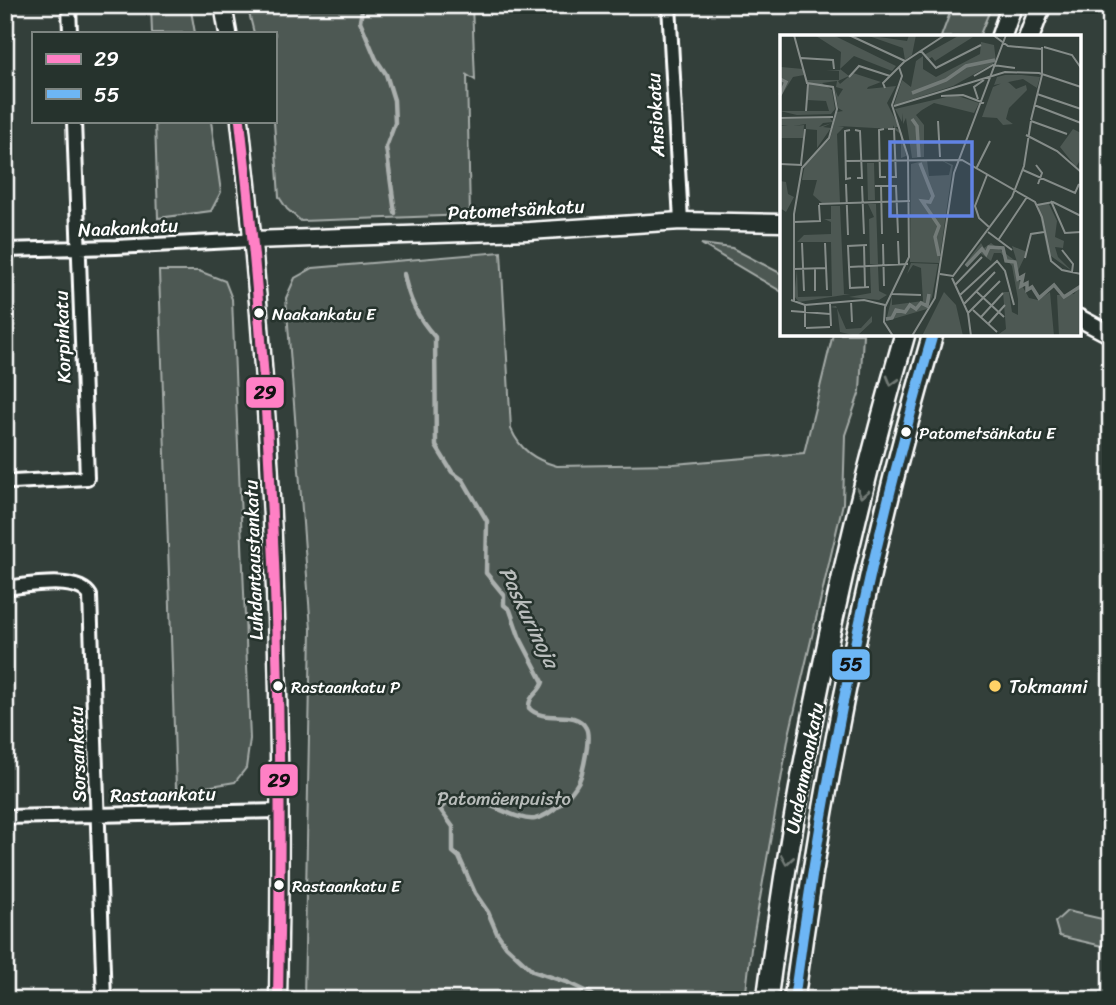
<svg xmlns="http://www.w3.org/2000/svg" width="1116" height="1005" viewBox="0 0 1116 1005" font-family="Sriracha,sans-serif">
<rect width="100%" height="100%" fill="#333f3a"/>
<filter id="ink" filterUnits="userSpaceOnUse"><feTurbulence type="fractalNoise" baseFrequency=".0143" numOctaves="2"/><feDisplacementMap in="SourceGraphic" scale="14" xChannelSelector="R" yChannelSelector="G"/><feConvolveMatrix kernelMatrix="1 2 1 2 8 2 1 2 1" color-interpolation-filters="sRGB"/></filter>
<g filter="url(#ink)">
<path fill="#4d5853" stroke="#a6aca9" stroke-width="2" d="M151 5H190L195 33H152Z
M247 5H472L475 80 467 75 470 215 301 221 287 209 279 197 274 121 275 33H254Z
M953 5H992L979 37H941Z
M155 121H211L221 192 211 211 158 218Z
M701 244 732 248 782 274V292Z
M501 252 511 429C520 450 535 460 557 466L674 464 804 453 833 334H863L860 391 845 435 843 503 789 735 751 949 745 1000H304L311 629 286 298 295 278 313 268Z
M159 271H199L225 281 232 299 250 739 246 768 235 782 194 789H176Z
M1067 911 1111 921V948L1059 936 1055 922Z"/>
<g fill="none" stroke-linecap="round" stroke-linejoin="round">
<path stroke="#abb0ae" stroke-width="4.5" d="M363 5 360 21 376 59 386 74 394 100 395 123 386 147 395 213
M404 274C409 300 417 317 435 337L436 446 452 472 463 480 487 521 486 573 504 595V605L510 610 519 636 543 682C540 693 528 695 529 708 545 725 575 707 586 728 591 737 583 772 579 781 572 794 551 816 535 819 510 823 464 779 440 809L453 827V852L459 857 475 893 488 912 497 933 506 946 533 971 569 983 590 993 598 1000"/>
<defs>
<path id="minor" d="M69 5 70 33
M669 5 681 221
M5 250 116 247 252 240
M13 482 87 478 74 121
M5 588C26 586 78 575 90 596L104 1000
M5 817 279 811"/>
<path id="tertiary" d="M223 5 228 33
M240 121C274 412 284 706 278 1000
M252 240 529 231 681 221 782 223
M1079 318 1111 335"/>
<path id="primary" d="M1001 37 1012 5
M1029 37 1041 5
M767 1000C796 775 842 552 905 334
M794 1000C824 775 869 552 933 334"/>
</defs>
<use href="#minor" stroke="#fff" stroke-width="18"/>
<use href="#tertiary" stroke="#fff" stroke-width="21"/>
<use href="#primary" stroke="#fff" stroke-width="24"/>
<use href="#minor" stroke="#26332d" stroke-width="12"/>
<use href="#tertiary" stroke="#26332d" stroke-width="16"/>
<use href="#primary" stroke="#26332d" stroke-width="19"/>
<defs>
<path id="bus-1" d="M240 121C274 412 284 706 278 1000"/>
<path id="bus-2" d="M794 1000C824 775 869 552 933 334"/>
</defs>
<use href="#bus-1" stroke="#26332d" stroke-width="16"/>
<use href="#bus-2" stroke="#26332d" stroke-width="16"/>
<use href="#bus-1" stroke="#ff80c5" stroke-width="10"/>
<use href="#bus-2" stroke="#6db6f5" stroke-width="10"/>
</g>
<defs><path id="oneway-chevron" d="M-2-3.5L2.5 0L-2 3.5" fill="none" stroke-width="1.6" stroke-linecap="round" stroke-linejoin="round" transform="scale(1.75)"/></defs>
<g stroke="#727a76">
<use href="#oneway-chevron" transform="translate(892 381) rotate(106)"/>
<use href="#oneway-chevron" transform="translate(862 493) rotate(104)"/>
<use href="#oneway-chevron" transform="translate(787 860) rotate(99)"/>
</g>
</g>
<g fill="#fff" stroke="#26332d" stroke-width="2.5">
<circle cx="259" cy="313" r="6"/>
<circle cx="906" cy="432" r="6"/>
<circle cx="278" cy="686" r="6"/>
<circle cx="279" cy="885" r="6"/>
</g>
<circle fill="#ffd166" stroke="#26332d" stroke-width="2.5" cx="995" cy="686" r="7"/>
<g text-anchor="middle" stroke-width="5" stroke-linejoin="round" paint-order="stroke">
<g font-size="17" fill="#fff" stroke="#26332d" text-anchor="start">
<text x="272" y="320">Naakankatu E</text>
<text x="919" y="439">Patometsänkatu E</text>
<text x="291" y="693">Rastaankatu P</text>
<text x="292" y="892">Rastaankatu E</text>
</g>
<g font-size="19" fill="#fff" stroke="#26332d">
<text transform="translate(655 115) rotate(-93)" y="7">Ansiokatu</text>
<text transform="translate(516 209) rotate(-3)" y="7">Patometsänkatu</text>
<text transform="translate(128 227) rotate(-3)" y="7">Naakankatu</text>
<text transform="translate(62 337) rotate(-92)" y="7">Korpinkatu</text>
<text transform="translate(253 560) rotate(-92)" y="7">Luhdantaustankatu</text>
<text transform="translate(77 754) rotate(-92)" y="7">Sorsankatu</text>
<text transform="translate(804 768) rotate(-79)" y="7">Uudenmaankatu</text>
<text transform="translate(163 794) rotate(-1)" y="7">Rastaankatu</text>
</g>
<g font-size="19" fill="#fff" stroke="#26332d" text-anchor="start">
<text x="1009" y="693">Tokmanni</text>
</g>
<g font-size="19" fill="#b8bcba" stroke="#26332d">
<text x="504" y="805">Patomäenpuisto</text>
</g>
<g font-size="21" font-style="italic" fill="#b9bdbc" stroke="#26332d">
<text transform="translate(529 617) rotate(64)" y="7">Paskurinoja</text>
</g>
</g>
<g transform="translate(780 35)">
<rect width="301" height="301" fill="#333f3a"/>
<path d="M53 0 116 31 112 36 74 21 60 34 69 41 58 46 60 49 73 38 101 47 88 52 87 54 116 51 107 68 119 92H115L122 98 126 121 121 123V99L115 95 113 90V94L58 91 64 92 57 99 60 168H42L33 160 37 145H22L25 129 50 104 57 77 63 76 58 73 55 54 58 62 63 54 56 52 57 46 42 48 52 55 55 74 51 79 17 80 0 76H49L46 66 27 65V45H59V36L46 35H60L61 17 36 1ZM86 0 127 6 129 0H136L132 20 125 25 123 13ZM180 0 193 2 155 26 152 22 147 25 144 20ZM201 7 214 10 216 27 173 51 114 70 122 45 131 52 136 26 143 21V34L156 42 200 19ZM1 32 23 34 24 40 13 42 0 63ZM225 40H242L260 42 257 53 243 44 214 50 217 42ZM227 46 236 54 246 50 247 55 229 73 226 84 233 89 223 90 217 83 202 82 213 52ZM175 60 199 68 194 78 154 68 142 75 136 80 144 90V122L132 123 126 83 123 89V78L122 87 115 74ZM50 83 53 87 43 88 39 92 52 88 43 92 51 93 37 113V95L26 94V89L13 91 24 90 23 103H0V91L8 90H0V84ZM293 94 301 98V124L296 132 280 112ZM147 125 149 141 169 140 171 131 161 125 173 130 159 228 130 227 131 129ZM87 128H94L95 165H88ZM0 146 6 147 8 159 14 162 6 177 0 173ZM268 167 277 186 275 202 284 206 283 213 275 212 278 222 292 236 268 219 258 170ZM88 169H96L98 229H90L89 184 94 182ZM51 171H60L64 259H70L19 267 14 261 17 235 18 262 52 261 51 207H17L24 200 51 199V187L44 184H51ZM201 208 204 213 211 208 237 227 232 211 247 217 236 240 249 263 258 265 270 257 274 301H216L226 294 223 257H229L232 277 238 280V264L232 231 221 218H214L211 226 199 217 187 232 185 229ZM131 228 158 229 152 262 147 274 106 286 112 261V270L143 266 141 233 133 230 127 239ZM90 231H98L99 256 107 260 99 265 69 262 91 258ZM301 251V299L279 301 277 260 294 259ZM164 257 176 270 183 301H142ZM56 271 66 294 81 293 92 281V287L77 301 60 297 57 273 50 272Z" fill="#4d5853"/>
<path fill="none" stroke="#737b78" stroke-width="3.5" d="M0 44 6 47 0 60M132 58 166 45 186 31 215 25M132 84 137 91 139 122M140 128 153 161 150 167 142 166 159 191 155 202 159 221M186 231 202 214 206 219 209 212 223 213 226 226 235 227 238 244 243 241 241 251 247 248V255L252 252 259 263 274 250 284 262 301 251M106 284 112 283 116 275 125 277 130 270 136 274 141 268 147 271 149 259"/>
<path fill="none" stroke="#858c89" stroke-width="2" d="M14 0 27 48 53 52 57 74 49 103 22 133 14 179V266M69 0 125 26M213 0 228 11 262 14M264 12 292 20 301 33M141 16 156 33 201 10M21 23 53 25 54 34M194 41 213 30 235 33M69 42 79 31 110 41M105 53 103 48 124 27 165 0M257 59 301 74M161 61 183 60 204 68M198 64 194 52 204 45M254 70 301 88M114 71 225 37 259 38 301 52M26 76 28 49M0 83 53 82M251 85 262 40V12M158 86 160 122M251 86 287 99M104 94 99 95 100 142H106M108 94H114L116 142H111M70 95 65 96 66 144 71 143M75 95 80 96 82 143H77M246 100 277 116 301 137M66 126 182 125 255 167 262 182 271 226 282 235 301 239M0 129 22 130M21 129 25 94M256 130 262 138 258 149M196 134 210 106M243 135 295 158 299 149M207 140 195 171 199 183 210 193M66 149 68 200M101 150 102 199M82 151 84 199M95 151H116L118 198M271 166 285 198 301 197M39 169 130 166M257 170 273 167 301 181M14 187 40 186 39 170M208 197 232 215M219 204 247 162M118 206 119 230M22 208 24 256M45 208 47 255M103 209 104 251M84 210 85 252M87 210 68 211 70 253 89 252M282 215 293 229 292 237M245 223 251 199 264 197M69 232 128 229M14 234 46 233M35 234V256M160 239 173 241 232 162 244 131 251 86M172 243 188 278 191 301M175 250 202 222M197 257 224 282M112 259 141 260M180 260 217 226 225 236 234 270M11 265 25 270 84 265 105 270M71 266 72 287M50 269 51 291M184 269 215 237M25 270V292M193 275 217 297M11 276 50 279M188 278 220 246M201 282 223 258M208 289 225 270M26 293 50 292M113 301 104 287 105 272 129 222 128 122 112 70 122 41 119 32M132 301 155 263 174 138 226 0"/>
<path fill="#6183e4" fill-opacity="0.15" stroke="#6183e4" stroke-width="3.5" d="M110 107H192V181H110Z"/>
<rect width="301" height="301" fill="none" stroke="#fff" stroke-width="3.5"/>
</g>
<g stroke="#26332d" stroke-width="2.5">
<rect x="245" y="376" width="40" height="33" rx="7" fill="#ff80c5"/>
<rect x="831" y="648" width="40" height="33" rx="7" fill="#6db6f5"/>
<rect x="259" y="763" width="40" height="34" rx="7" fill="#ff80c5"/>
</g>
<g font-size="19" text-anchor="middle" font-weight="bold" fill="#111">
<text x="265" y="399">29</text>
<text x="851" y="671">55</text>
<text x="279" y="787">29</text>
</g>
<rect width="1116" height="1005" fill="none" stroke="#26332d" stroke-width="28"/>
<rect x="14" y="14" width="1088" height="977" fill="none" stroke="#fff" stroke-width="2.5" filter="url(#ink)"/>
<rect x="32" y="32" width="245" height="91" fill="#26332d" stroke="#7d8581" stroke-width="2"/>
<rect x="46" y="54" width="35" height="10" fill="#ff80c5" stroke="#7d8581" stroke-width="2"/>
<text x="94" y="66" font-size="21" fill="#ffffff">29</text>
<rect x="46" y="89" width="35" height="10" fill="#6db6f5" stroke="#7d8581" stroke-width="2"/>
<text x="94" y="102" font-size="21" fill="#ffffff">55</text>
</svg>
